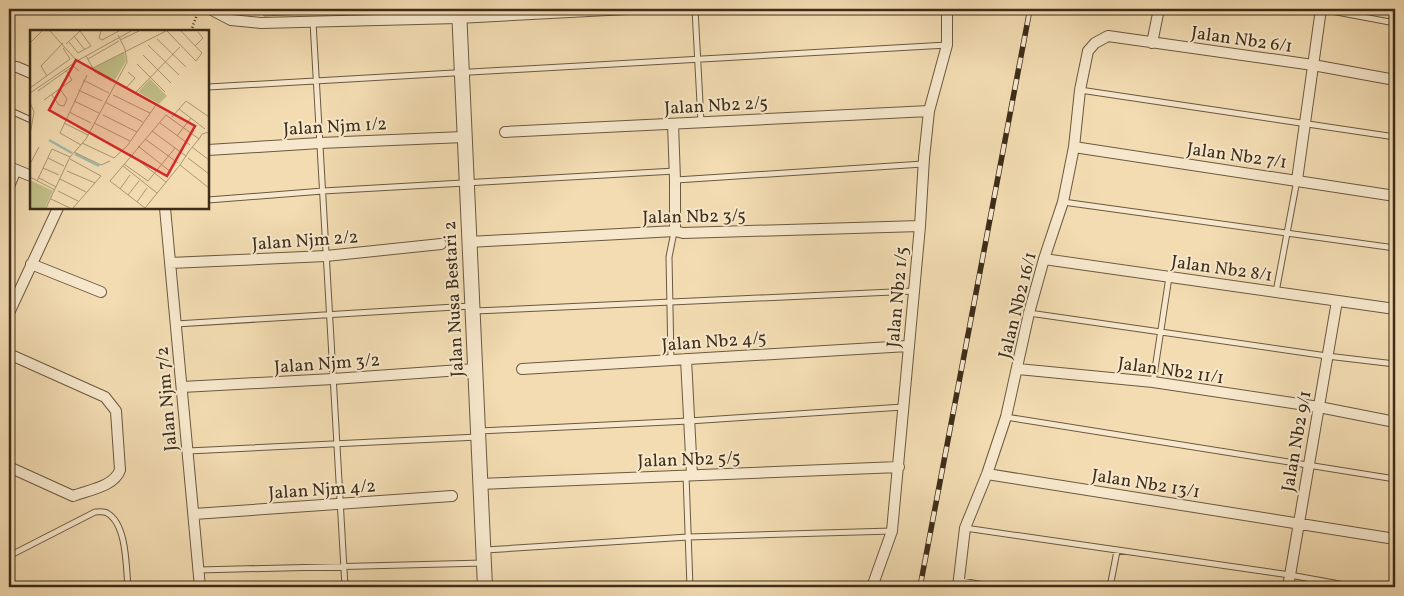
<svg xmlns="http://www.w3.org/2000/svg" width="1404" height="596" viewBox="0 0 1404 596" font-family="Vollkorn,serif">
<rect width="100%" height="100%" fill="#f3dcb2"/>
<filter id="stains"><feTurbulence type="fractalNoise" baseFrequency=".004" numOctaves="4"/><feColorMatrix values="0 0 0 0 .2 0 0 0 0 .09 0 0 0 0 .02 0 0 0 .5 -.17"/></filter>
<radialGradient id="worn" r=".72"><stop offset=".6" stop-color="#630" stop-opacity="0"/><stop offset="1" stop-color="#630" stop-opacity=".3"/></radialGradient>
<path fill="#c1bf88" stroke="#7f7650" d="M261 9H403L264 16Z"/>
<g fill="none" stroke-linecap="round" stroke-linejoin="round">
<defs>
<path id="service" d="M695 9 701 122
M1321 9 1395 23
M313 22 345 587
M208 87 947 45
M1080 90 1395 137
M9 110 31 120
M676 180 923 164
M9 193 18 171
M208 200 323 191 675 171
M1063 202 1395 248
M1276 292 1297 180
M475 311 914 291
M1029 313 1327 356 1395 364
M176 324 471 306
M671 360 669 257 674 232
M1153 382 1169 277
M1006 417 1395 479
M480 431 689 421 903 407
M188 451 478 437
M686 475 690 587
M965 528 1290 575 1356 587
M486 550 688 537 892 531
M9 556 95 512C99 512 104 511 107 513 127 524 126 567 128 587
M199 570 484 563
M1110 587 1117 551"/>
<path id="minor" d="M210 9 231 20 261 23 458 18 627 9
M1152 43 1159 9
M9 67H17L31 73
M673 124 675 180V231
M505 132 929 111
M1074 147 1395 196
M208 150 320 143 464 137
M9 167 31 176
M1297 180 1321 9
M165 208 200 587
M469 242 675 231 683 233 920 226
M1044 259 1395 309
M170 263 326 256 441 244
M31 264 101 292
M9 313 58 208
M9 354 105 397 116 411 120 470C114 487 88 490 73 496L9 467
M686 359 692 475
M522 369 908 346
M1018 369 1153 382 1319 407 1395 422
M182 387 333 379 475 369
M987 474 1395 539
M480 484 899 467
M194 514 452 496
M958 583 981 587
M872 587 892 531 920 226 924 158 929 111 947 45V9
M958 587 965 528 987 474 1006 417 1029 313 1044 259 1063 202 1074 147 1080 90 1088 51 1095 43 1108 36 1313 65 1395 80
M1288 587 1337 301"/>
<path id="tertiary" d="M459 9 485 587"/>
</defs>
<use href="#service" stroke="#6a593f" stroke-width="7"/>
<use href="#minor" stroke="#6a593f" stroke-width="12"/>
<use href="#tertiary" stroke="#6a593f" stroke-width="16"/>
<path stroke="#3d2d19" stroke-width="2.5" stroke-dasharray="1 2.5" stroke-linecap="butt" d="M191 31 199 9"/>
<use href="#service" stroke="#f7e8cd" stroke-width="5"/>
<use href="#minor" stroke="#f7e8cd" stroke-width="10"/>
<use href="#tertiary" stroke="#f7e8cd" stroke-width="14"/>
<defs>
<path id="rail" d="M920 587 1030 9"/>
</defs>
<use href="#rail" stroke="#3d2d19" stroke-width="5.5"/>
<use href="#rail" stroke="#f7e8cd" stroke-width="4" stroke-dasharray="11" stroke-linecap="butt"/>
</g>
<g text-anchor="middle" stroke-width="4" stroke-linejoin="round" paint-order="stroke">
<g font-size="18" fill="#3d2d19" stroke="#f7e8cd">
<text transform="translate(1242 39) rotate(8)" y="6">Jalan Nb2 6/1</text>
<text transform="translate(716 105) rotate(-3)" y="6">Jalan Nb2 2/5</text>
<text transform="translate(335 126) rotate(-3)" y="6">Jalan Njm 1/2</text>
<text transform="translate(1237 155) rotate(8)" y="6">Jalan Nb2 7/1</text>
<text transform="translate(694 216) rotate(-1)" y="6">Jalan Nb2 3/5</text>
<text transform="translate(305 240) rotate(-4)" y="6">Jalan Njm 2/2</text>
<text transform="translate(1222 268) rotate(8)" y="6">Jalan Nb2 8/1</text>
<text transform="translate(897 297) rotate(-85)" y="6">Jalan Nb2 1/5</text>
<text transform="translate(453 299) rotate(-93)" y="6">Jalan Nusa Bestari 2</text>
<text transform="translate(1017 305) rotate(-76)" y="6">Jalan Nb2 16/1</text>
<text transform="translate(714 341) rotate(-4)" y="6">Jalan Nb2 4/5</text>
<text transform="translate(327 363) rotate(-4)" y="6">Jalan Njm 3/2</text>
<text transform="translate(1171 370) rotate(8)" y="6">Jalan Nb2 11/1</text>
<text transform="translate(166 399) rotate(-95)" y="6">Jalan Njm 7/2</text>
<text transform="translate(1296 441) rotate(-80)" y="6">Jalan Nb2 9/1</text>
<text transform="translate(689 459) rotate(-2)" y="6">Jalan Nb2 5/5</text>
<text transform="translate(1146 483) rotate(9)" y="6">Jalan Nb2 13/1</text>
<text transform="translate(322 489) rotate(-4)" y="6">Jalan Njm 4/2</text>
</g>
</g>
<g transform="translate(30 30)">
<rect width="179" height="179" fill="#f3dcb2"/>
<path d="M94 22 96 31 85 50 66 41 64 38ZM120 49 137 66 129 74 108 62ZM0 150 23 161 15 178H0Z" fill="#c1bf88"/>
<path fill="none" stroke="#9bbbae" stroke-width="2.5" d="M19 110 42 123M45 124 69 136"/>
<path fill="none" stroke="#aa9675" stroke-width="1" d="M20 1 47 31 101 1M71 1 69 8 72 10 89 1M137 1 166 31 172 23 151 1M44 6 55 20M127 9 156 37M90 10 109 1M39 12 48 23 61 16 50 1M0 13 12 1M36 14 50 1M118 15 149 45M165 16 173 8 168 2M113 25 141 53M58 29 89 11M107 34 135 62M63 38 136 1M17 46 11 36 33 13M53 50 79 63M0 58 40 29 33 18M96 58 105 48 98 42M48 60 72 71M8 61 43 36 49 41M0 63 47 31M105 63 150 17M22 65 29 75 34 76 37 69 30 59M83 65 120 83M14 70 42 50 36 40M44 71 69 83M0 72 4 82 0 105M75 72 113 92M149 79 175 99M39 82 61 93M73 85 107 102M142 87 156 71 179 87M34 93 58 105M64 93 100 111M130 93 160 115M122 101 156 126M64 106 92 120M147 106 161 88M115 109 148 133M169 109 136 85 80 151 115 178 150 135 156 126 159 121 169 109 172 104 179 102M52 113 84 128 97 116 126 75 65 42 56 26M51 115 30 103 57 45M108 116 141 142M162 117 179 130M44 122 71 135 80 131M100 124 136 152M18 128 34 136M158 128 179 144M40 129 71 146 43 178M0 134 9 117M94 134 118 151 145 118M150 135 179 158M93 136 127 163M13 138 29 145M37 141 65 153M0 147 25 160M9 148 26 157M30 149 56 162M7 151 22 119 40 127M90 159 100 145M28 161 48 171M98 165 109 151M21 169 40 178M107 172 117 158M16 178 40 127 56 109 97 32 95 19 88 5"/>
<path fill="#d62828" fill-opacity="0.15" stroke="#d62828" stroke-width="2.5" d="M46 30 165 96 137 146 19 80Z"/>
<rect width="179" height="179" fill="none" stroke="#3d2d19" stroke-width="2.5"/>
</g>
<rect width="1404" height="596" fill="none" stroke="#f3dcb2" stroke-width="30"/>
<rect x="10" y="10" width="1384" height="576" fill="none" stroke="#3d2d19" stroke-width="2.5"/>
<rect x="15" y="15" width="1374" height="566" fill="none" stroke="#3d2d19"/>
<rect width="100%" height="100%" filter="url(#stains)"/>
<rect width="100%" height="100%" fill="url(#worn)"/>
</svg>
